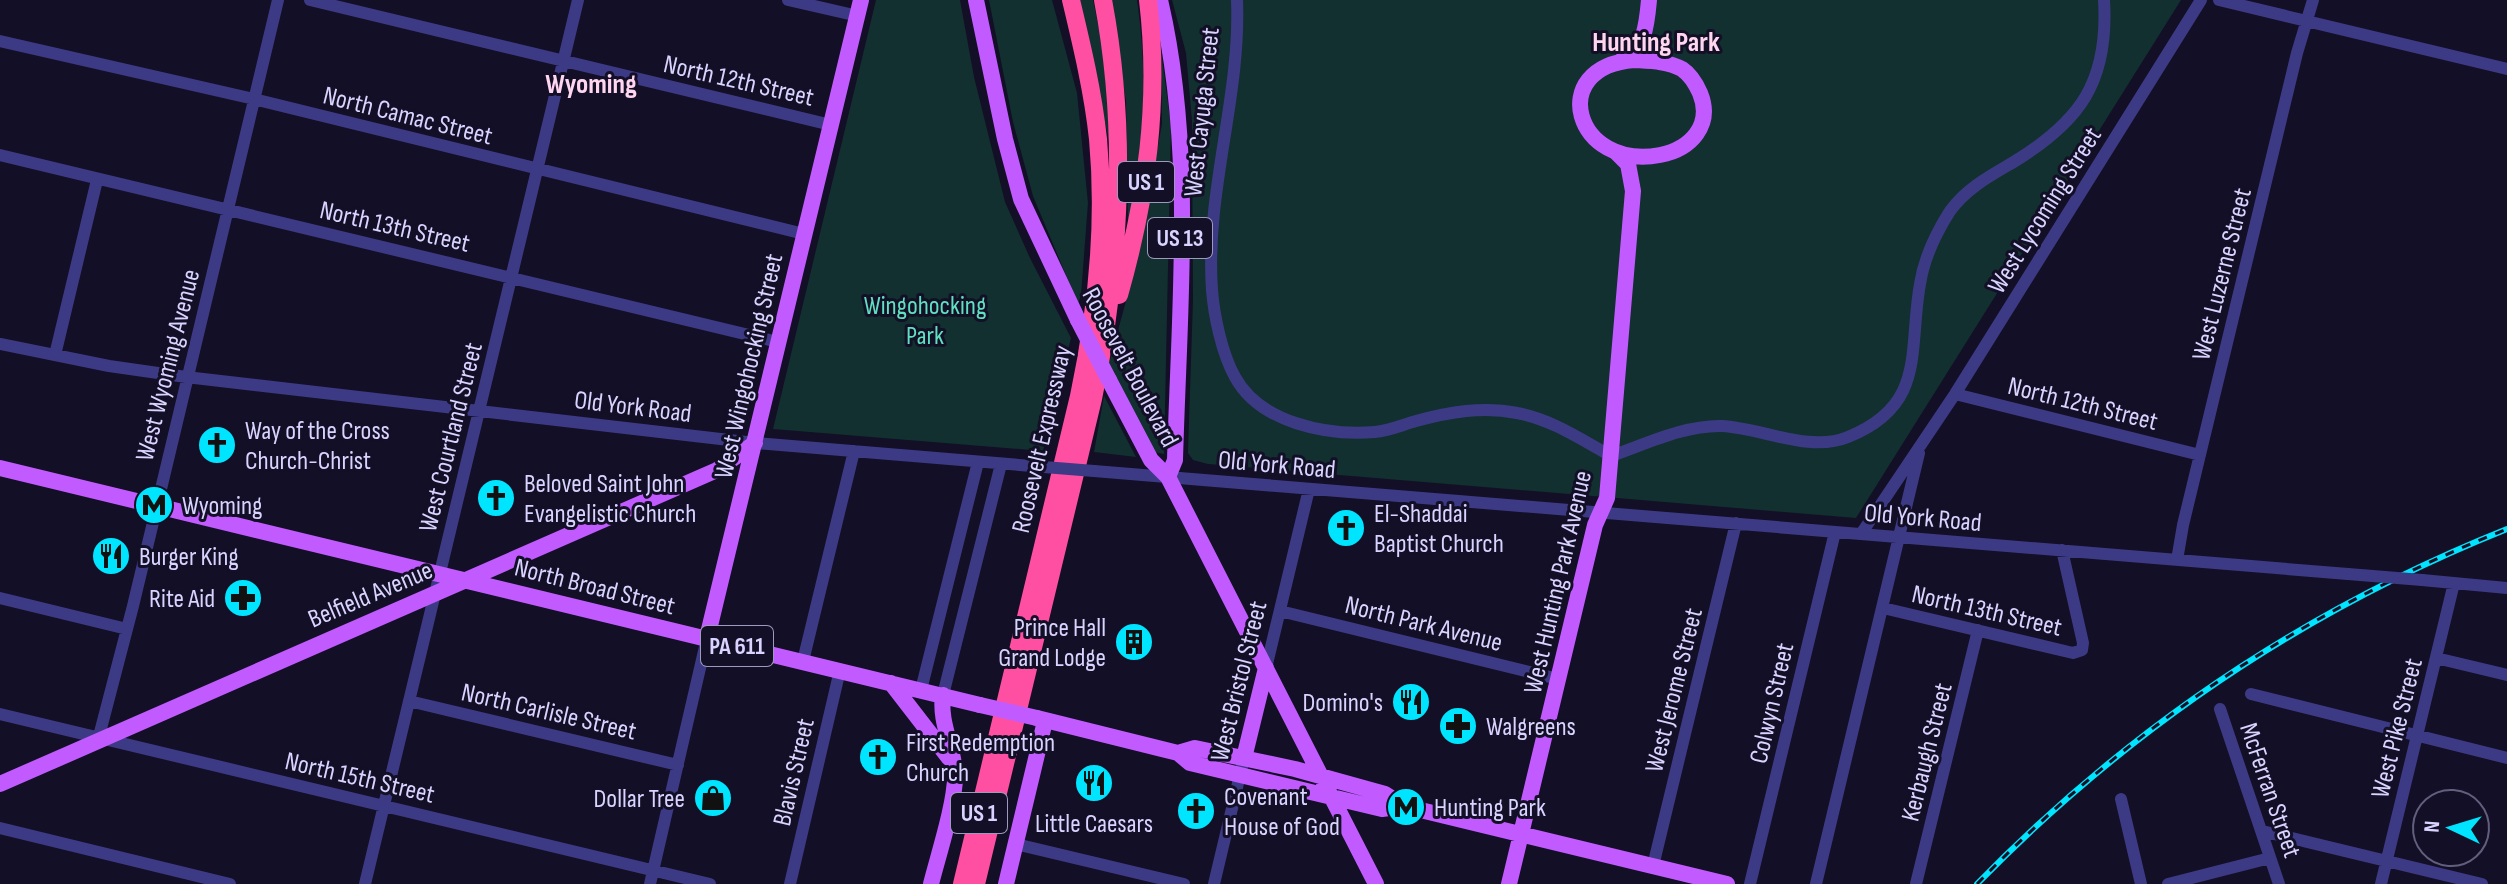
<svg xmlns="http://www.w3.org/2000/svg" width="2507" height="884" viewBox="0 0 2507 884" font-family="'Sofia Sans Condensed',sans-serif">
<rect width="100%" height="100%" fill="#130f26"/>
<path fill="#12302f" d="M876 0H960L974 77 1005 202 1030 258 1071 338 1043 451 773 429Z
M989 0H1052L1077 93 1088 203 1081 295 1078 304 1033 196 1013 122Z
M1080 0H1093L1103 48 1110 146Z
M1110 0H1137C1148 78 1145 147 1128 223L1126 101Z
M1172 0H2181L1856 518 1208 464 1193 460 1188 453 1193 300 1192 121 1186 53Z
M1161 51 1171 126 1164 454 1154 452 1109 363 1137 261 1162 124Z
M1104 396 1136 457 1094 452Z"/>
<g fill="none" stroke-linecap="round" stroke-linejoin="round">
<path stroke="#3d3a85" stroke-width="12" d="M310 0 831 125
M788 0 858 16
M1237 0C1241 97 1205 192 1212 290 1214 316 1222 354 1235 377 1260 423 1327 436 1375 432 1388 431 1402 425 1416 421 1449 412 1483 406 1517 413 1551 419 1582 440 1611 456 1646 444 1684 425 1722 426 1762 428 1809 453 1848 437 1927 405 1908 351 1920 284 1924 258 1936 233 1950 211 1966 189 1988 177 2012 163 2080 122 2109 82 2104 0
M2219 0 2507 69
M0 41 254 99 804 234
M0 155 778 342
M0 344 109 366 186 377 755 443 1044 467
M55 355 97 180
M1955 394 2200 455
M1094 471 2348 574
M1861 534 1955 394 2201 0
M2177 560 2183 525 2297 53 2313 0
M2422 580 2507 588
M0 598 127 629
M1883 608 2073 653 2082 650 2083 643 2062 550
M1280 611 1558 679
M2436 658 2507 675
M803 661 854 451
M1266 668 1309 489
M921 690 978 462
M2251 694 2507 758
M943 695 1001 464
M409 701 678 765
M2220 709 2279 884
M0 714 710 884
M98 740 133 606 278 0
M2121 799 2141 884
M0 828 230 884
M2262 831 2482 884
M1016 844 1184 884
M1653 866 1736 523
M365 884 578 0
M650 884 707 638
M790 884 840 670
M1214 884 1244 758
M1750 884 1835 532
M1816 884 1919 453
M1916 884 1978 630
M2168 884 2270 858
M2381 884 2454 583"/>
<path stroke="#c25bff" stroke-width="16" d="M976 0 1005 139 1021 199 1078 320
M1160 0C1195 149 1179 308 1175 460L1168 477
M1622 60C1645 51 1647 22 1649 0
M1634 60C1650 61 1667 61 1682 69 1691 75 1696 84 1700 93 1713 125 1691 149 1660 155 1575 171 1545 67 1634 60Z
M1109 380 1151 460 1168 477 1376 884
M0 468 980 705
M707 638 861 0
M891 683 949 758
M1037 718 1178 753 1190 763 1382 809 1404 806
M1178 753 1195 748 1295 769 1385 794 1404 806 1727 884
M1244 758 1266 668
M0 784 717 470 755 443
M931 884C938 856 956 801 955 774 954 746 939 723 943 695
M1006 884 1045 721
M1509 884 1595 525 1607 498 1633 191 1628 164 1616 152"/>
<path stroke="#ff4fa3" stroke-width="18" d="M1119 295C1147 197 1160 101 1148 0
M962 884 1079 396C1097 311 1106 226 1098 139 1093 92 1082 46 1071 0
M976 884 1093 399C1120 268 1128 132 1103 0"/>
<defs>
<path id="rail" d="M1977 884C2130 727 2304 610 2507 529"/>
</defs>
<use href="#rail" stroke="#00e5ff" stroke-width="6"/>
<use href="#rail" stroke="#130f26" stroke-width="3" stroke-dasharray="9" stroke-linecap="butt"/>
<path stroke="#3d3a85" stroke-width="12" d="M1044 467 1094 471
M2348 574 2422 580"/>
<path stroke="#c25bff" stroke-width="16" d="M1078 320 1109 380
M980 705 1037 718"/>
</g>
<defs>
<symbol id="church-disc" viewBox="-11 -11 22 22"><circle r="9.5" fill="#00e5ff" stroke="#130f26"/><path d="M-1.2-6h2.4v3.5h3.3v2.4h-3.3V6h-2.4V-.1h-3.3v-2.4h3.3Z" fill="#111"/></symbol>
<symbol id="metro-disc" viewBox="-11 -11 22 22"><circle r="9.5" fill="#00e5ff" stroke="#130f26"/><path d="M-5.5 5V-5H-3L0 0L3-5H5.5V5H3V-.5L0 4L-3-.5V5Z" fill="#111"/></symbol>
<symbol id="restaurant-disc" viewBox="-11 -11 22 22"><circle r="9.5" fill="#00e5ff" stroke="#130f26"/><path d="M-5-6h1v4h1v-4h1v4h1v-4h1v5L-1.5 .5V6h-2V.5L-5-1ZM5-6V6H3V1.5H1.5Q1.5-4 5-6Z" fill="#111"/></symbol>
<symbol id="pharmacy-disc" viewBox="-11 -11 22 22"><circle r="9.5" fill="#00e5ff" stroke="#130f26"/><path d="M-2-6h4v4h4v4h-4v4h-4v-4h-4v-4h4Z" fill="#111"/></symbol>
<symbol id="building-disc" viewBox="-11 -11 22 22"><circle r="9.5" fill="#00e5ff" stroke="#130f26"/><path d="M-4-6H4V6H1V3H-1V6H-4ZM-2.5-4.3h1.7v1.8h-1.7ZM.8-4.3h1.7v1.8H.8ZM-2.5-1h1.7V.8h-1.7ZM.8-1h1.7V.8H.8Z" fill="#111"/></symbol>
<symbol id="shop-disc" viewBox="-11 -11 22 22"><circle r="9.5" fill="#00e5ff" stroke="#130f26"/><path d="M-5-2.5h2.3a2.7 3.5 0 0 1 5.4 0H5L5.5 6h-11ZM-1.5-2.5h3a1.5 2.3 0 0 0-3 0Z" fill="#111"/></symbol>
</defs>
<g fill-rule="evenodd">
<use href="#church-disc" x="195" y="423" width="44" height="44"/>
<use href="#church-disc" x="474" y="476" width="44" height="44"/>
<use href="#metro-disc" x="132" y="483" width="44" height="44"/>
<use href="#church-disc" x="1324" y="506" width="44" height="44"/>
<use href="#restaurant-disc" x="89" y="534" width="44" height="44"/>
<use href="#pharmacy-disc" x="221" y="576" width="44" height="44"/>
<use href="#building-disc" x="1112" y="620" width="44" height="44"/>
<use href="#restaurant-disc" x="1389" y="680" width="44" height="44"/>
<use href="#pharmacy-disc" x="1436" y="704" width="44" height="44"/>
<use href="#church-disc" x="856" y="735" width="44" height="44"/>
<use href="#restaurant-disc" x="1072" y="761" width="44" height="44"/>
<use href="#shop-disc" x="691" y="776" width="44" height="44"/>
<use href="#metro-disc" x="1384" y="785" width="44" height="44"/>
<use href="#church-disc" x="1174" y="789" width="44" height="44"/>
</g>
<g text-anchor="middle" stroke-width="6" stroke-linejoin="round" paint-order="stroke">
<g fill="#130f26" stroke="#9e99be" stroke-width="2">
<rect x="1118" y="162" width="56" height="40" rx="6"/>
<rect x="1148" y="218" width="64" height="40" rx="6"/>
<rect x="701" y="626" width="72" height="40" rx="6"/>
<rect x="951" y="793" width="56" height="40" rx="6"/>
</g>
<g font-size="24" font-weight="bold" fill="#d9d4ff">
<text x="1146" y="190">US 1</text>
<text x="1180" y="246">US 13</text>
<text x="737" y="654">PA 611</text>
<text x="979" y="821">US 1</text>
</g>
<g font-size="26" fill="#d9d4ff" stroke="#130f26">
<text transform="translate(739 80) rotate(13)" y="9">North 12th Street</text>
<text transform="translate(1201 112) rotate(-84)" y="9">West Cayuga Street</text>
<text transform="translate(408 115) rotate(14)" y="9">North Camac Street</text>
<text transform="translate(2044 210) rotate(-58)" y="9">West Lycoming Street</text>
<text transform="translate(395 226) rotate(13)" y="9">North 13th Street</text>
<text transform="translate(2221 274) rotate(-76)" y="9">West Luzerne Street</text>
<text transform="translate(167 365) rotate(-76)" y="9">West Wyoming Avenue</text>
<text transform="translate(748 366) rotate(-77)" y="9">West Wingohocking Street</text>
<text transform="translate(1131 367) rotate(62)" y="9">Roosevelt Boulevard</text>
<text transform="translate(2083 403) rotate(14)" y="9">North 12th Street</text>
<text transform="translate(633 406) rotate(7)" y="9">Old York Road</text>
<text transform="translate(450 437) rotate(-76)" y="9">West Courtland Street</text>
<text transform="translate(1041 439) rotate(-77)" y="9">Roosevelt Expressway</text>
<text transform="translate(1277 464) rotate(5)" y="9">Old York Road</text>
<text transform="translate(1923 517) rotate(5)" y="9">Old York Road</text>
<text transform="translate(1557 582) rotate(-77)" y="9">West Hunting Park Avenue</text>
<text transform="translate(595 586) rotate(14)" y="9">North Broad Street</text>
<text transform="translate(370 594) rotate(-23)" y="9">Belfield Avenue</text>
<text transform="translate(1987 610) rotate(13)" y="9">North 13th Street</text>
<text transform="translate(1424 623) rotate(14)" y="9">North Park Avenue</text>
<text transform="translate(1238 681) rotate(-76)" y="9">West Bristol Street</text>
<text transform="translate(1673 690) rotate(-76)" y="9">West Jerome Street</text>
<text transform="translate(1771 703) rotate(-77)" y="9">Colwyn Street</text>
<text transform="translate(549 711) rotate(13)" y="9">North Carlisle Street</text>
<text transform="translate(2396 728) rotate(-76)" y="9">West Pike Street</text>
<text transform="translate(1926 752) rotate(-76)" y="9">Kerbaugh Street</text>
<text transform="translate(793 772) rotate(-77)" y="9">Blavis Street</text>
<text transform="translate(360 777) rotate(13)" y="9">North 15th Street</text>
<text transform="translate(2271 790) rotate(71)" y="9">McFerran Street</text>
</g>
<g font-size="26" fill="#5fe0c0" stroke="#130f26">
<text x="925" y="314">Wingohocking<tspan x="925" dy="30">Park</tspan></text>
</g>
<g font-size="26" fill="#d9d4ff" stroke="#130f26" text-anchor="start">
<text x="245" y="439">Way of the Cross<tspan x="245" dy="30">Church-Christ</tspan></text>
<text x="524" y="492">Beloved Saint John<tspan x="524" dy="30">Evangelistic Church</tspan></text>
<text x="182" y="514">Wyoming</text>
<text x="1374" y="522">El-Shaddai<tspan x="1374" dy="30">Baptist Church</tspan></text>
<text x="139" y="565">Burger King</text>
<text x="215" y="607" text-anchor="end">Rite Aid</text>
<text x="1106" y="636" text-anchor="end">Prince Hall<tspan x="1106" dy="30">Grand Lodge</tspan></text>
<text x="1383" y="711" text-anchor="end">Domino's</text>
<text x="1486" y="735">Walgreens</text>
<text x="906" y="751">First Redemption<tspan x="906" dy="30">Church</tspan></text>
<text x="1224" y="805">Covenant<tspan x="1224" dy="30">House of God</tspan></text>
<text x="685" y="807" text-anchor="end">Dollar Tree</text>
<text x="1434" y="816">Hunting Park</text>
<text x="1094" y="832" text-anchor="middle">Little Caesars</text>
</g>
<g font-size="28" font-weight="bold" fill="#ffd6f0" stroke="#130f26">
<text x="1656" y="51">Hunting Park</text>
<text x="591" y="93">Wyoming</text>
</g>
</g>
<g transform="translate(2451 828) rotate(274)"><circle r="38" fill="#130f26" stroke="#625e7d" stroke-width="2"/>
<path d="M0-6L14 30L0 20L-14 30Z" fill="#00e5ff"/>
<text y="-12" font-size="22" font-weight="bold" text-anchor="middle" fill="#d9d4ff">N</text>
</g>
</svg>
